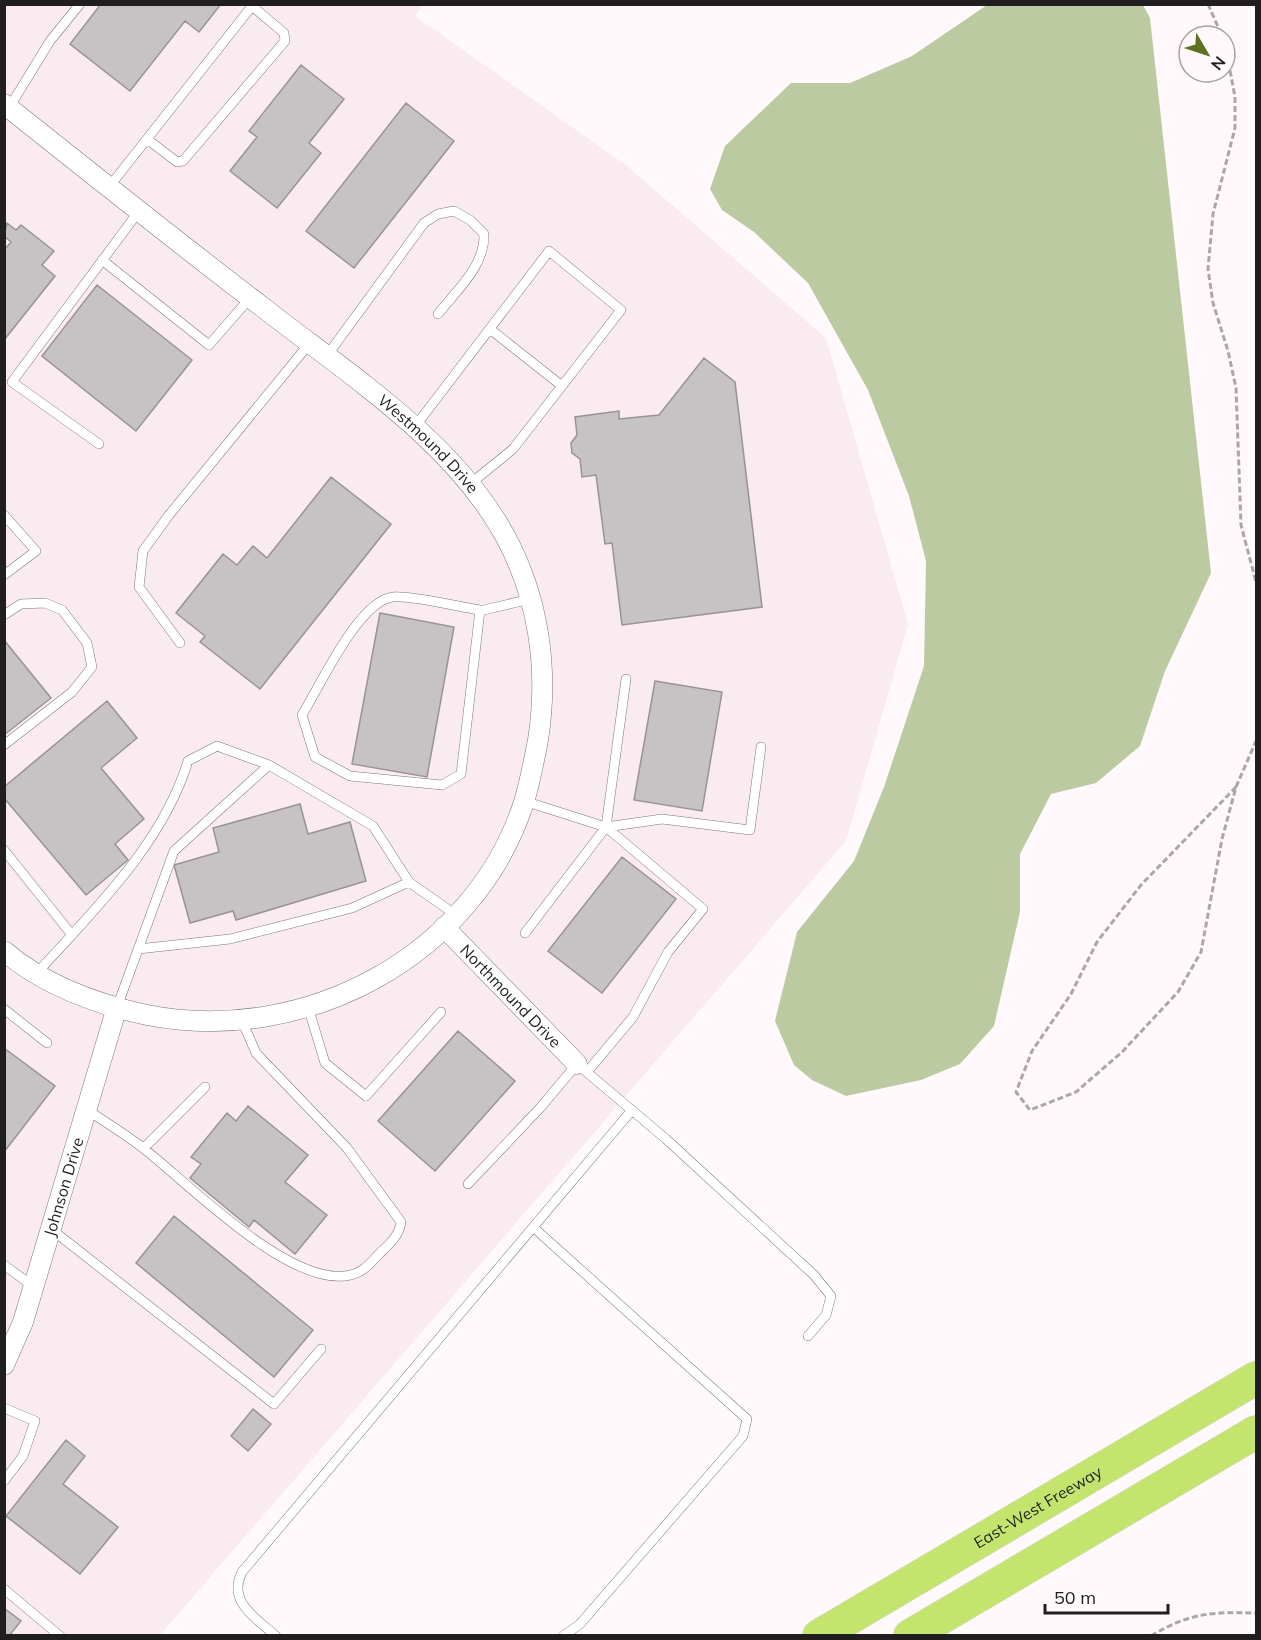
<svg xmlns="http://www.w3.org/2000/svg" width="1261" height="1640" viewBox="0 0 1261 1640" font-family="Mulish,sans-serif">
<rect width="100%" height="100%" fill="#fff9fb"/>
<path fill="#f9ebef" d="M5 5H424L415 16 627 166 826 338 908 624 846 841 160 1635 5 1636Z"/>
<path fill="#bccaa1" d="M987 5H1143L1150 18 1211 573 1165 671 1140 746 1096 783 1051 794 1020 854V912L994 1026 960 1064 921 1080 846 1096 812 1080 794 1065 775 1021 797 932 854 861 884 787 924 666 926 561 909 496 868 390 808 283 754 232 722 210 710 189 725 146 791 83H850L912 56Z"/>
<path fill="#c7c2c3" stroke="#999395" stroke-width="1.5" d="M101 4H221L199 32 185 21 130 91 70 44Z
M301 65 344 99 309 143 321 153 277 208 230 171 257 137 249 131Z
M406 103 454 141 354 268 306 231Z
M7 223 16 230 21 225 54 251 42 265 55 276 4 340V250L11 242 4 236Z
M97 285 192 360 136 431 42 356Z
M704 358 735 382 762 607 622 625 612 543 605 544 596 475 582 477 580 459 572 453 571 443 577 435 575 417 619 411V419L659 415Z
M331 477 391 524 260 689 200 642 205 636 176 613 223 554 237 565 253 546 267 558Z
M380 613 454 627 427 777 352 764Z
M4 640 51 698 4 735Z
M655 681 722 692 702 811 634 800Z
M107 701 137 738 101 768 144 819 115 844 128 860 86 895 4 798V787Z
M300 804 308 834 350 822 366 881 236 920 233 911 190 923 174 865 219 852 213 828Z
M622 857 676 899 602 993 548 951Z
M458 1031 515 1081 435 1171 378 1121Z
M4 1048 55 1086 4 1152Z
M248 1106 308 1155 285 1182 327 1215 295 1254 254 1220 249 1227 190 1178 201 1164 191 1157 227 1113 236 1121Z
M174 1216 313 1330 274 1377 136 1263Z
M253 1409 271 1424 248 1451 231 1436Z
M66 1440 85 1456 63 1484 118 1527 80 1574 6 1516Z
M4 1608 21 1621 9 1636H4Z"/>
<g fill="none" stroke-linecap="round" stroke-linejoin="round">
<defs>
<path id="lane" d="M9 108 50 41 80 4
M109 187 252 6 284 33 285 41 183 161 177 162 147 139
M102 260 209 345 250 298
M490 329 562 386
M326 357 424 223 438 214 454 211 470 220 484 234C485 266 457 290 438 314
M414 428 549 251 621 310 513 449 470 484
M99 444 12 382 139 211
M4 515 36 551 4 575
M480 610 461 774 442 785 350 776 315 757 302 715C319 688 359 600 393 597 411 595 459 607 480 610H484L530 599
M4 615 21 604 45 603 62 610 87 643 92 667 72 692 4 745
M180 643 139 587 143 551 169 515 309 344
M269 765 373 826 409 882
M524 801 606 827 662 819 750 830 761 747
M4 850 72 935
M525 933 606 827 626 679
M138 949 230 939 352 908 409 882 456 915
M36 974C93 911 163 844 188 761L217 746 269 765 174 851 117 1007
M308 1007 325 1063 366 1096 441 1012
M4 1009 47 1043
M587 1072 633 1017 668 952 703 909 606 827
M86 1109C105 1122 125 1134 143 1148 188 1183 285 1283 345 1276 361 1274 368 1266 378 1255 388 1245 399 1237 401 1222L347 1148 256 1053 242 1021
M144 1148 205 1087
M468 1184 540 1108 577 1064 666 1139 814 1275 831 1296 826 1315 808 1336
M534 1228 747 1419 743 1436 580 1624 563 1636
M51 1229 274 1404 321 1349
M4 1265 34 1287
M4 1408 35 1421 23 1456 4 1481
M4 1589 60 1636
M276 1636C256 1618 227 1602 242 1572L632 1110"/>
<g id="street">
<path id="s1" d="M4 104C91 173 177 242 265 309 348 374 452 440 504 534 539 597 549 670 538 740 534 761 530 782 524 802 474 957 304 1046 147 1015 96 1004 44 985 4 951"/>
<path id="s2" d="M444 927 577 1064"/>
<path id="s3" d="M4 1365 23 1322 117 1007"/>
</g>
<g id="highway">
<path id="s4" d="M819 1636 1256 1378"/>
<path d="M910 1636 1256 1432"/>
</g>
</defs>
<use href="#lane" stroke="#7d7879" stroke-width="10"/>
<use href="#street" stroke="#7d7879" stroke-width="21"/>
<use href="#highway" stroke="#d7d6d7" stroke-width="34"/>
<path stroke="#aba6a8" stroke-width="3" stroke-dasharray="6 3" stroke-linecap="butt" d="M1208 4 1222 36
M1225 44 1235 97V128L1213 214 1208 269 1213 303 1228 351 1236 388 1241 525 1256 582
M1236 787 1141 885 1097 942 1071 994 1032 1051 1016 1092 1030 1110 1076 1092 1122 1052 1178 992 1201 952 1222 839 1236 787 1256 741
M1151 1636C1191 1612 1212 1612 1256 1613"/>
<use href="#lane" stroke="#fff" stroke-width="9"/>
<use href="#street" stroke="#fff" stroke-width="20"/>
<use href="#highway" stroke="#c4e56d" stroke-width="33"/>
</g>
<g text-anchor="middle" stroke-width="4.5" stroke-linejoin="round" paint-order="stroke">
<g font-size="16" fill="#201e1f" stroke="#fff9fb">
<text dy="6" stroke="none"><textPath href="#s1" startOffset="544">Westmound Drive</textPath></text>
<text dy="6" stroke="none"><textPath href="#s2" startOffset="96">Northmound Drive</textPath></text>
<text dy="6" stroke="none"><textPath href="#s3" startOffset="188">Johnson Drive</textPath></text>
<text dy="6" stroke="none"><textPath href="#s4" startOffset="254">East-West Freeway</textPath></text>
</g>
</g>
<rect width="1261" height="1640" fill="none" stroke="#201e1f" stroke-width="12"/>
<g transform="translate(1207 54) rotate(129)"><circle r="28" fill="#fff9fb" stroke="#a6a1a3" stroke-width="1.5"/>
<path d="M0-4.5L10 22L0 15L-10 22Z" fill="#5d7120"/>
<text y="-9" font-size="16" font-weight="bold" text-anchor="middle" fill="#201e1f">N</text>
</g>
<path d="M1045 1604v9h123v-9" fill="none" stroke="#201e1f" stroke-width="3"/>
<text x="1054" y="1604" font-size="18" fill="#201e1f" stroke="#fff9fb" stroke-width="4.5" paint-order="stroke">50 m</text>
</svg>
